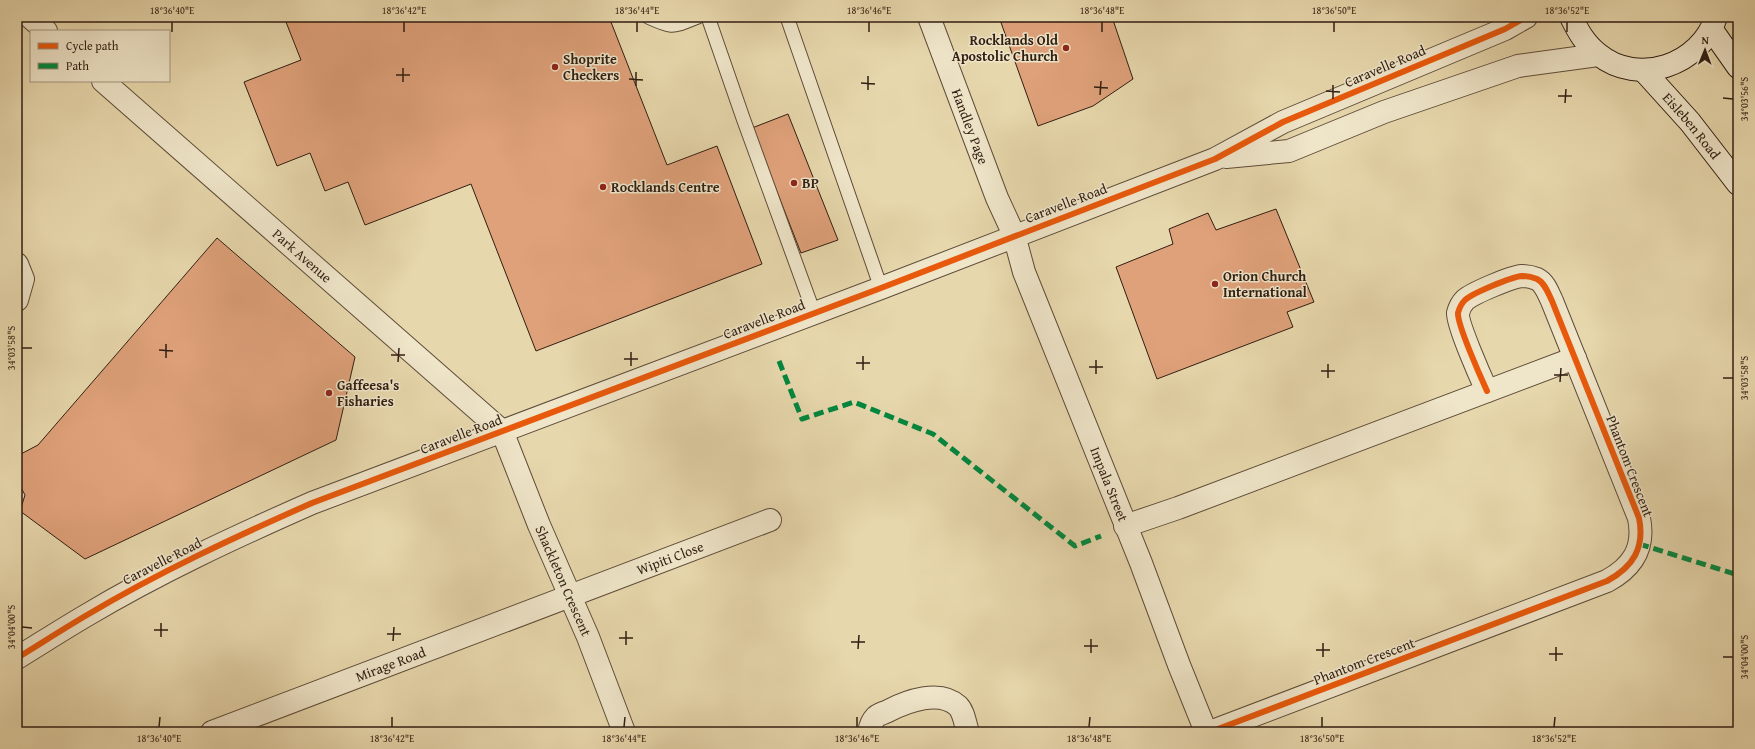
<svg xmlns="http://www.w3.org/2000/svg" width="1755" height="749" viewBox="0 0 1755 749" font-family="'Gentium Book Plus',serif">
<rect width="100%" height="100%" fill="#e7d7ac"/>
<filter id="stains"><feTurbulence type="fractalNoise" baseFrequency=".005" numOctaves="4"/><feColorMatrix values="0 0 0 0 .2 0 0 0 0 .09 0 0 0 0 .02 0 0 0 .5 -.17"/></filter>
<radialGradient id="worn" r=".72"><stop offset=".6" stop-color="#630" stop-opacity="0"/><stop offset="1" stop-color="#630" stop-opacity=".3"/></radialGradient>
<path fill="#dfa17a" stroke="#301e12" d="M284 17H543L545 20 553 17H609L667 165 717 146 762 264 536 351 471 184 365 225 348 182 325 191 310 153 277 166 244 82 301 60Z
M999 17H1112L1133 79 1093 106 1038 126Z
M788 114 838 240 801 253 752 128Z
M1276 209 1314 302 1287 312 1293 327 1157 379 1116 267 1173 244 1169 229 1208 213 1216 230Z
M217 238 355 357 336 440 85 559 20 511 25 495 17 480V456L38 445Z"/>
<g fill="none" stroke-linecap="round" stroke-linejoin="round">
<defs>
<path id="service" d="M648 17C674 29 672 27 698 17
M708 17 743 118 814 313
M787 17 881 288"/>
<g id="minor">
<path id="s1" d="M929 17 997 198 1014 235 1024 272 1141 563 1179 665 1206 732"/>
<path d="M17 264 23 279 17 300"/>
<path id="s2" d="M502 431 539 525 588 637 624 732"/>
<path d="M1125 526 1178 508 1575 358"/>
<path id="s3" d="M212 732 770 520"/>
<path d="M869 732C870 727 871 722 875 718 878 714 884 713 888 711 907 701 940 689 958 706 964 712 965 724 968 732"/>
<path d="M1210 732 1607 581C1633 567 1645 548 1639 518L1552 301C1548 293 1545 283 1537 279 1532 277 1527 276 1522 276 1511 277 1473 293 1465 300 1462 303 1459 309 1458 313 1457 324 1481 378 1487 391"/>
</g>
<g id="tertiary">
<path d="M30 17 46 31"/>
<path id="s4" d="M103 81 502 431"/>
<path d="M1226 157 1289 151 1384 112 1518 66 1598 55"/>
<path d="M17 658C40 644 63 629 87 615 159 572 235 537 312 503L881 288 1215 159 1283 122 1505 29 1526 17"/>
</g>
<g id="secondary">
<path d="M1571 17C1578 31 1585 44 1598 54 1638 87 1701 65 1716 17"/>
<path d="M1712 30 1738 67"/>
<path id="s5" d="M1643 70 1690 122 1738 184"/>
</g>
</defs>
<use href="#service" stroke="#5e4c38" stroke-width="15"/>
<use href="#minor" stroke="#5e4c38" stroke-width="24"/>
<use href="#tertiary" stroke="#5e4c38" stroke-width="24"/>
<use href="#secondary" stroke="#301e12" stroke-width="24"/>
<use href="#service" stroke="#efe5c9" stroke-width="13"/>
<use href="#minor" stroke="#efe5c9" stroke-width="22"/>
<use href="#tertiary" stroke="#efe5c9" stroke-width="22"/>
<use href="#secondary" stroke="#efe5c9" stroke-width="22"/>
<path stroke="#00873e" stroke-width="5" stroke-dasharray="10 5" stroke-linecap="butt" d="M779 361 802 419 854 402 933 434 1075 546 1101 536
M1639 544 1738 575"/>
<defs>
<path id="cycleway" d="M17 658C40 644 63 629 87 615 159 572 235 537 312 503L881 288 1215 159 1283 122 1505 29 1526 17
M1210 732 1607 581C1633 567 1645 548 1639 518L1552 301C1548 293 1545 283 1537 279 1532 277 1527 276 1522 276 1511 277 1473 293 1465 300 1462 303 1459 309 1458 313 1457 324 1481 378 1487 391"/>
</defs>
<use href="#cycleway" stroke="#efe5c9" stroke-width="8"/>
<use href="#cycleway" stroke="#e8590c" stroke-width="6"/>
</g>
<path fill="none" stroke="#301e12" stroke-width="1.5" d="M172 32V22M404 32V22M637 32V22M869 32V22M1102 32V22M1334 32V22M1567 32V22M396 75H410M629 79 643 80M403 82V68M861 83 875 84M636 86V72M1094 87 1108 88M868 90V76M1326 91 1340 92M1100 95 1101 81M1558 96H1572M1723 98 1733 99M1333 99V85M1565 103 1566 89M22 348H32M159 350 173 351M391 355H405M166 358V344M624 359H638M398 362 399 348M856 363H870M631 366V352M1089 367H1103M863 370V356M1321 371H1335M1096 374V360M1554 375H1568M1328 378V364M1723 378H1733M1560 382 1561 368M22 627 32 628M154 630H168M387 634H401M161 637V623M619 638H633M393 641 394 627M851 642H865M626 645V631M1084 646H1098M858 649 859 635M1316 650H1330M1091 653V639M1549 654H1563M1323 657V643M1723 657H1733M1556 661V647M159 727 160 717M392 727V717M624 727 625 717M857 727V717M1089 727 1090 717M1322 727V717M1554 727 1555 717"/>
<g fill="#8f2418" stroke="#efe5c9" stroke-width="1.5">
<circle cx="1066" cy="48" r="4"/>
<circle cx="555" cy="67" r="4"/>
<circle cx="794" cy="183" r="4"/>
<circle cx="603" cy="187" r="4"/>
<circle cx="1215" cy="284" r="4"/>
<circle cx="329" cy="393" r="4"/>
</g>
<g text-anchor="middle" stroke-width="3" stroke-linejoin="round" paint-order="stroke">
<g font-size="14" font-weight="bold" fill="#301e12" stroke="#efe5c9" text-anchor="start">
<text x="1058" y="45" text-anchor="end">Rocklands Old<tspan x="1058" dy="16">Apostolic Church</tspan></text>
<text x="563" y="64">Shoprite<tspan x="563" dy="16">Checkers</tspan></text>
<text x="802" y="188">BP</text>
<text x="611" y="192">Rocklands Centre</text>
<text x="1223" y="281">Orion Church<tspan x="1223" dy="16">International</tspan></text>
<text x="337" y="390">Gaffeesa's<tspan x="337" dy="16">Fisharies</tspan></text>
</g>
<g font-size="14" fill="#301e12" stroke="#efe5c9">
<text transform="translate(1385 66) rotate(-23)" y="5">Caravelle Road</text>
<text dy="5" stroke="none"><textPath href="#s1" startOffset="117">Handley Page</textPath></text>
<text dy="5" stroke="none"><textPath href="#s5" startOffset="74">Eisleben Road</textPath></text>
<text transform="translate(1066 203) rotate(-21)" y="5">Caravelle Road</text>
<text dy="5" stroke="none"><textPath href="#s4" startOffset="265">Park Avenue</textPath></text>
<text transform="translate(764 319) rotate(-21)" y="5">Caravelle Road</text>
<text transform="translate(461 434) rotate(-21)" y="5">Caravelle Road</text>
<text transform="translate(1630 466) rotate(69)" y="5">Phantom Crescent</text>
<text dy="5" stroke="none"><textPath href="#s1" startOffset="501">Impala Street</textPath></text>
<text dy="5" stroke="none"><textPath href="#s3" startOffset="490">Wipiti Close</textPath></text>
<text transform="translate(162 561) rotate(-27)" y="5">Caravelle Road</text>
<text dy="5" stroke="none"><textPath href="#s2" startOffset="162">Shackleton Crescent</textPath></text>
<text transform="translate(1364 661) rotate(-21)" y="5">Phantom Crescent</text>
<text dy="5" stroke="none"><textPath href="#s3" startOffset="191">Mirage Road</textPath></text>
</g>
</g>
<rect width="1755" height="749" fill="none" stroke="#e7d7ac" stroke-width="44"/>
<rect x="30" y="30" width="140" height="52" fill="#efe5c9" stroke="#a39580"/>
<rect x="38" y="43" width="20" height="6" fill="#e8590c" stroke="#a39580"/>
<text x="66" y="50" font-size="12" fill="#301e12">Cycle path</text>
<rect x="38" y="63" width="20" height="6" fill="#00873e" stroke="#a39580"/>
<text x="66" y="70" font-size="12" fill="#301e12">Path</text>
<g transform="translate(1705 50) rotate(1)" stroke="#efe5c9" stroke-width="3" paint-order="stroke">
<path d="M0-3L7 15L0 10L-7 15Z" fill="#301e12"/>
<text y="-6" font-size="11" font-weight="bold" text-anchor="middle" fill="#301e12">N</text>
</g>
<rect x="22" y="22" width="1711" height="705" fill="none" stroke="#301e12" stroke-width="1.5"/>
<g font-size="10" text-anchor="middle" fill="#301e12">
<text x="172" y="14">18°36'40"E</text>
<text x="404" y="14">18°36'42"E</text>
<text x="637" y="14">18°36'44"E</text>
<text x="869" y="14">18°36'46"E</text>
<text x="1102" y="14">18°36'48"E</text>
<text x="1334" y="14">18°36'50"E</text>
<text x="1567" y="14">18°36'52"E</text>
<text transform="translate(1744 99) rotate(-90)" y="4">34°03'56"S</text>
<text transform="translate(11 348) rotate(-90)" y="4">34°03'58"S</text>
<text transform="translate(1744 378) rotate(-90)" y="4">34°03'58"S</text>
<text transform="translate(11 627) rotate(-90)" y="4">34°04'00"S</text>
<text transform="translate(1744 657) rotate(-90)" y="4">34°04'00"S</text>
<text x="159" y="742">18°36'40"E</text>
<text x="392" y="742">18°36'42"E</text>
<text x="624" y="742">18°36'44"E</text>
<text x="857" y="742">18°36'46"E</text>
<text x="1089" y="742">18°36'48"E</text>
<text x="1322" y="742">18°36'50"E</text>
<text x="1554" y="742">18°36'52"E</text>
</g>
<rect width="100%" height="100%" filter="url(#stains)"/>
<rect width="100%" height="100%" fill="url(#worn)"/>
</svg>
